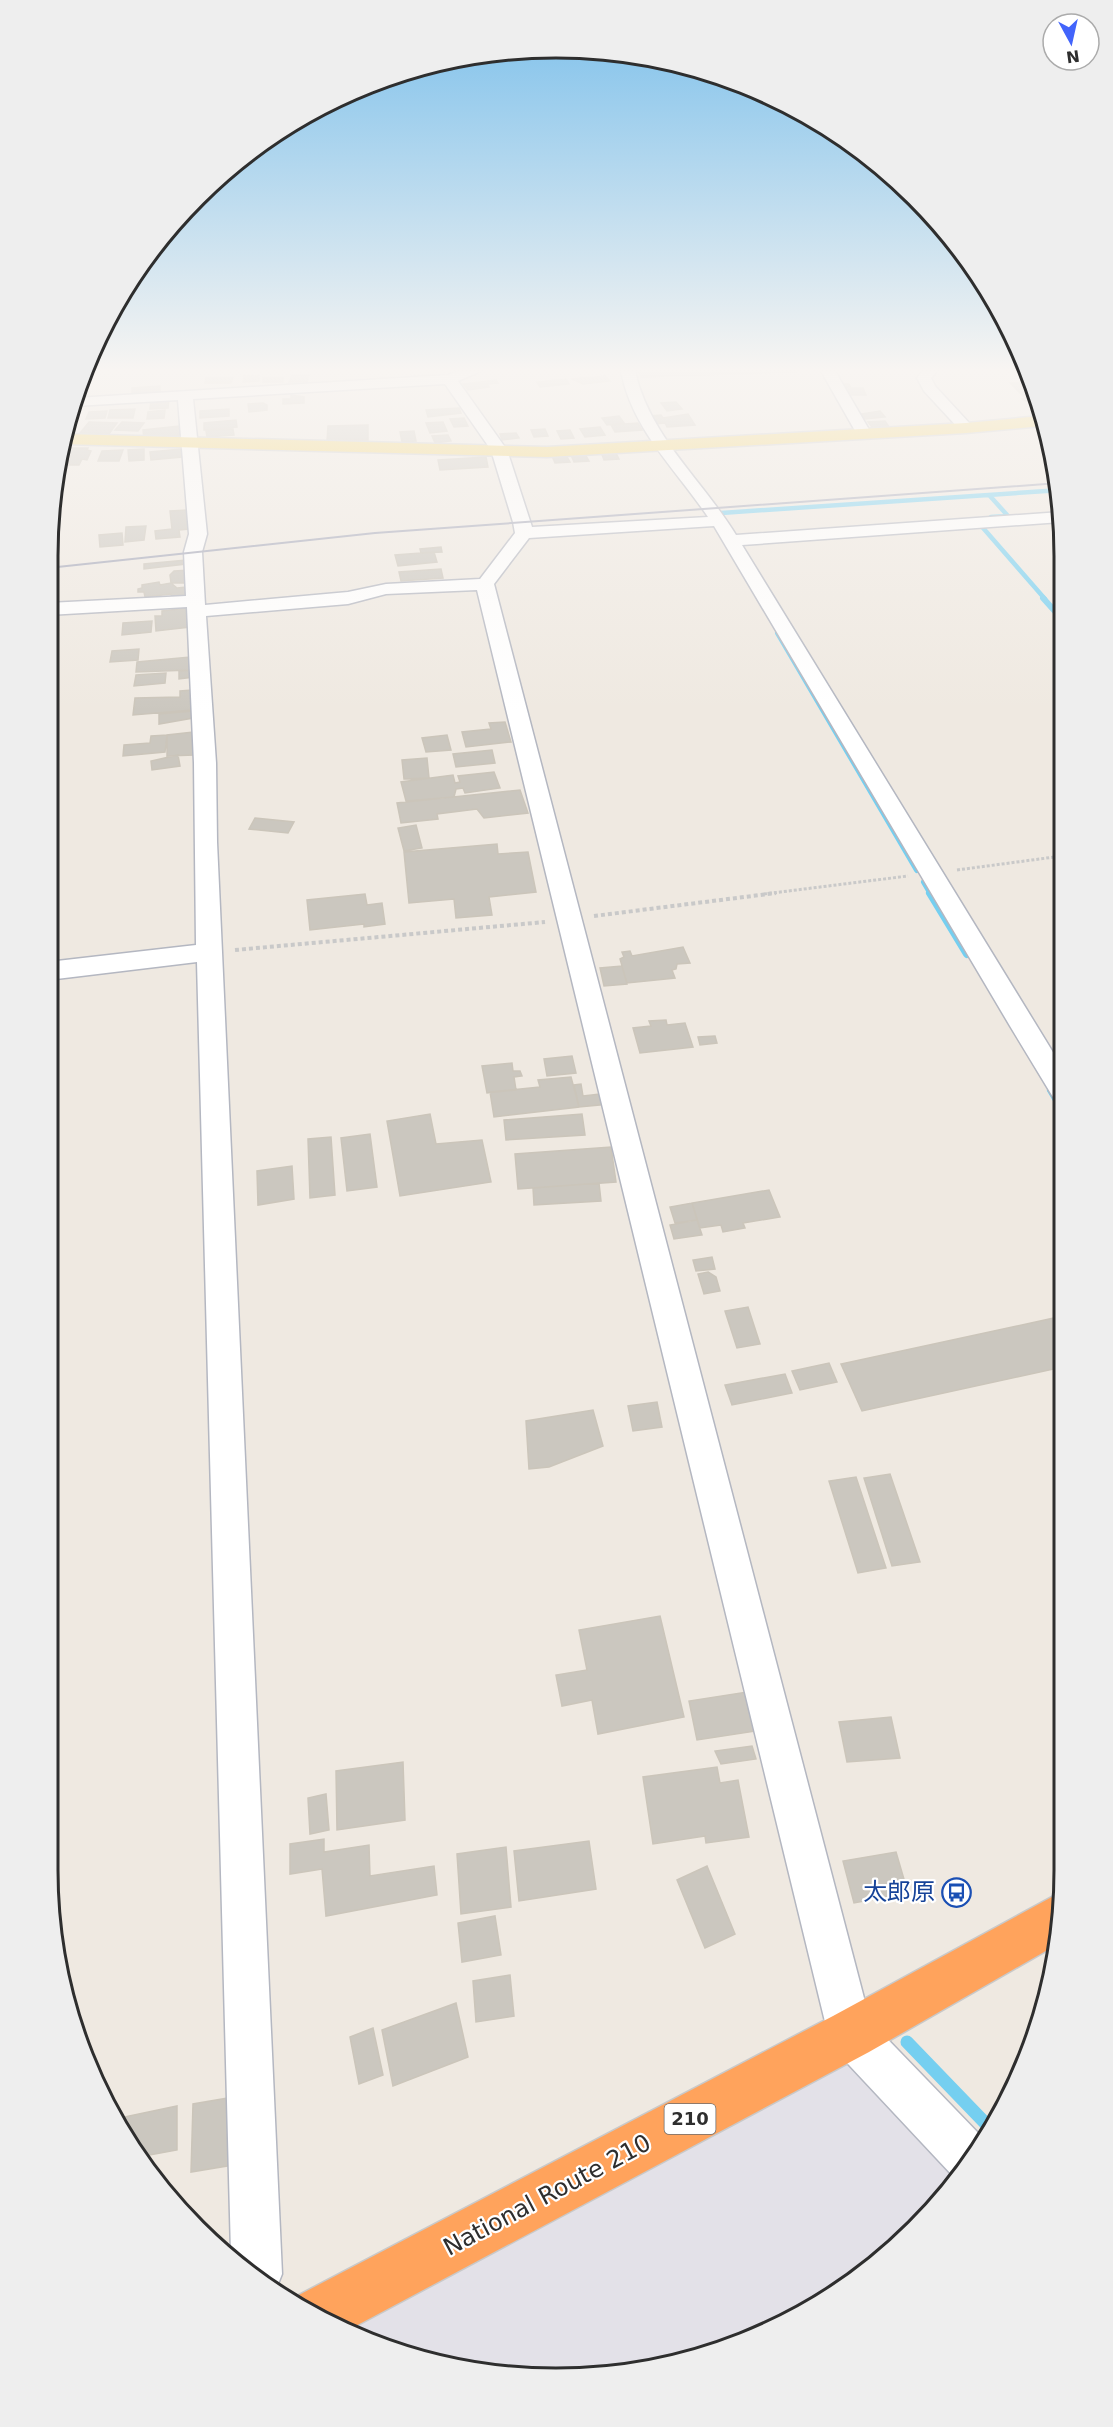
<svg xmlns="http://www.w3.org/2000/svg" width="1113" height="2427" viewBox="0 0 1113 2427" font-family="'DejaVu Sans','Noto Sans JP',sans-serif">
<rect width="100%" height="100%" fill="#efe9e1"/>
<path fill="#e3e1e8" d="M851 2034 969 2158 939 2206 810 2311 720 2352 623 2375 458 2369 317 2316Z"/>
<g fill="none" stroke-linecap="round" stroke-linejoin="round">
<path stroke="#75cff0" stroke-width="4.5" d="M990 496 1008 516 991 517
M721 513 1061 490
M977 521 1045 599"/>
<path stroke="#75cff0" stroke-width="6" d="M1043 598 1061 618
M778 633 917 870
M924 882 931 894"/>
<path stroke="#75cff0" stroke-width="8" d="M930 893 967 954
M1051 1090 1063 1110"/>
<path stroke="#75cff0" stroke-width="13" d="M907 2042 988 2126"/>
</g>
<path fill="#cbc7bf" stroke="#cbc5ba" stroke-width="1.5" d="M639 371H796V372L641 377Z
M292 375H309L307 382H289Z
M244 376H259V381L243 382Z
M605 376 610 381 583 384 572 379Z
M233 377 231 383H205L206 378Z
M283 377V382H263V378Z
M566 379 569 384 540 387 537 382Z
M496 380 498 383 487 384 489 387 468 390 463 384Z
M1032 382 1038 407 1022 399 1025 398 1010 383Z
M841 384H849L851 388H863L866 395H847Z
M160 386V393L132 395V388Z
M291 395 304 397V403L283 404V399H291Z
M169 399 168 408 150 409 151 400Z
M676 402 682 409 667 411 661 403Z
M263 403 267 405V410L249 412 248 404Z
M459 408 461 413 428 417 426 410Z
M135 409 133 418H108L110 410Z
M229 409V416L200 418V411Z
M165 410 164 418 147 419 148 412Z
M107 411 105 418 86 419 89 412Z
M880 411 885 417 865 419 861 414Z
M688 414 695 425 667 427 665 423 655 424 650 416 661 415 663 418Z
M619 416 624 423 607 425 602 418Z
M464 418 468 426 454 427 450 419Z
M236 420 237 427 204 430V423Z
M885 421 889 427H872L868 422Z
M89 422 117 423 109 434 80 433Z
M122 422 144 423 138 431 115 430Z
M443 422 447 431 430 433 426 423Z
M638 423 642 430 615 432 611 425Z
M368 425V440L327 441 328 426Z
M179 426 181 435 144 439 143 430Z
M600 427 605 435 585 437 580 429Z
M233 429 234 435 207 437 206 431Z
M545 429 548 436 534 437 531 430Z
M570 430 574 438 561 439 557 431Z
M414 431 416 441 402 442 400 432Z
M516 433 519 438 502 440 500 434Z
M448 435 451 441 435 443 432 436Z
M67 448H88L87 450 91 451 87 460 82 459 79 465H58Z
M144 449V460L129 461 128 450Z
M181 449 182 457 151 460 150 452Z
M123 450 119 461H98L102 451Z
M615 451 619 459 604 460 601 452Z
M585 454 589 461 574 462 571 455Z
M566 455 570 462 555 463 552 456Z
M486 457 488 467 440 470 438 460Z
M187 510 189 529 179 530 180 537 156 539 155 531 172 529 170 511Z
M146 526 144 540 125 542 126 527Z
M122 533 123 545 100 547 99 535Z
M441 547 442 552 421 553 420 549Z
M434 552 437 562 398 566 395 555Z
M186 560V564L144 569V564Z
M441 569 443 578 401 581 399 572Z
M190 570V583H171L170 575 174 571Z
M159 582 160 585 171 583 177 588 186 587 188 595 172 597 171 594 145 597 144 592H138V589L142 588V585Z
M188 608 190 627 156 631 155 616H162V611Z
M152 621 151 632 122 635 123 623Z
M139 649 138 660 110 662 112 651Z
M190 657V670L136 672 137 662Z
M194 670V677L179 679V671Z
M166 673 165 683 134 686 136 675Z
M192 690V710L133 715 135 698 180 697V691Z
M193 711V718L159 724V714Z
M505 722 511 742 466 747 462 732 491 729 489 723Z
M193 732 194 755 167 756V735Z
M167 735 165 752 123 756 124 745 150 743 151 736Z
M447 735 451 750 426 752 422 738Z
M492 750 495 763 456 767 453 754Z
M178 755 180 766 152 770 151 761Z
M427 758 429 778 404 779 402 760Z
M494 772 500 788 465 793 463 788 456 789 454 797 406 801 401 782 453 775 455 783 460 782 458 776Z
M520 790 528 813 484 818 477 809 437 814 438 819 401 823 397 803Z
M255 818 294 822 288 833 249 829Z
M416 825 422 848 404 851 398 828Z
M497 844 498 854 528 852 536 892 489 897 492 915 456 918 454 899 409 903 404 852Z
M365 894 367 905 382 903 385 924 364 927V924L310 930 307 900Z
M683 947 690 963 677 964 676 969 672 970 675 978 627 983 620 959 624 957 622 952 630 951 632 956Z
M622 966 627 984 604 986 600 968Z
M666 1020 667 1025 685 1023 693 1047 640 1053 633 1028 651 1026 649 1021Z
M715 1036 717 1043 700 1045 698 1037Z
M572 1056 576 1073 547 1076 544 1059Z
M512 1063 513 1071H520L522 1076 514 1077 516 1090 487 1093 482 1066Z
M571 1077 579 1107 494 1117 490 1092 540 1087 538 1080Z
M581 1084 583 1096 608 1093 610 1104 579 1107 574 1085Z
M430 1114 436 1144 482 1140 491 1182 400 1196 387 1121Z
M582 1114 585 1135 506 1140 504 1120Z
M370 1134 377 1187 347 1191 341 1138Z
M331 1137 335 1195 310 1198 308 1139Z
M611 1147 616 1182 518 1189 515 1154Z
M292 1166 294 1199 258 1205 257 1171Z
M599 1183 601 1201 534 1205 533 1188Z
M769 1190 780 1217 743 1223 745 1228 723 1232 721 1225 700 1228 692 1203Z
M692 1203 697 1220 675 1223 670 1207Z
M697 1220 702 1235 674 1239 670 1225Z
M712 1257 715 1269 696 1271 693 1260Z
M708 1272 716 1277 720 1291 704 1294 698 1274Z
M748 1307 760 1344 737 1348 725 1311Z
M1063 1316V1367L862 1411 841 1364Z
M829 1363 837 1382 800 1390 792 1371Z
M785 1374 792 1393 732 1405 725 1385Z
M657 1402 662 1427 633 1431 628 1406Z
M593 1410 603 1446 549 1467 529 1469 526 1421Z
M890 1474 920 1562 892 1566 864 1478Z
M856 1477 886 1568 858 1573 829 1481Z
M660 1616 684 1717 598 1734 592 1700 562 1706 556 1675 587 1670 579 1630Z
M747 1692 756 1731 697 1740 689 1701Z
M891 1717 900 1758 847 1762 839 1722Z
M752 1746 756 1759 721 1764 715 1751Z
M403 1762 405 1820 337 1830 336 1771Z
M717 1767 720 1783 738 1780 749 1837 706 1843 705 1836 653 1844 643 1777Z
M326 1794 329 1830 310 1834 308 1798Z
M324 1839V1852L369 1845 370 1876 434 1866 437 1895 326 1916 322 1869 290 1874V1844Z
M589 1841 596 1889 519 1901 514 1851Z
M506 1847 511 1907 461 1914 457 1854Z
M896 1852 908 1893 854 1903 843 1861Z
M707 1866 735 1934 705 1948 677 1880Z
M495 1916 501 1955 462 1962 458 1923Z
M510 1975 514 2016 476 2022 473 1981Z
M456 2003 468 2057 393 2086 382 2030Z
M373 2028 383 2075 359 2084 350 2037Z
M240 2096 239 2164 191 2172 193 2104Z
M177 2106V2150L139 2157 124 2135V2117Z"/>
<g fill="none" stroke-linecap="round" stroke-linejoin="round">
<defs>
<path id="minor" d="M458 371H481L458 381 507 450 532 527 708 517C676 469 632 430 621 371H635C649 436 704 482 736 535L1061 512V522L742 545 1062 1067 1063 1100 1053 1097 1010 1026 714 526 529 538 494 584 870 2021 982 2137 957 2177 952 2175 835 2050 828 2034 477 590 386 594 348 604 206 616 216 763 217 842 282 2274 276 2289 231 2253 197 962 48 980V962L196 945 194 763 187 607 48 615V603L186 596 184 552 189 534 178 400 75 406 76 398 448 375ZM445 384 491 450 513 522 515 533 480 579 386 584 348 592 205 605 202 552 207 534 193 399Z
M821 371H835L871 433 868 436H858Z
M922 371H937L931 378 935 386 971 425 974 428 971 431H961L924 391 917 378Z"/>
<path id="major" d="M1041 416 1042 426 966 433 547 457 62 444 65 434 547 447 966 423Z"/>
<path id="highway" d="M1061 1892 1058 1944 869 2052 350 2329 303 2311 294 2304 297 2296 833 2016Z"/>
</defs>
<use href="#minor" stroke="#b4b7c1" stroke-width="3"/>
<use href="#major" stroke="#c9c9c9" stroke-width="3"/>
<use href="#highway" stroke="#c9c9c9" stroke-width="3"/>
<path stroke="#c9c9c9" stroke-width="3" stroke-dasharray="3 2" stroke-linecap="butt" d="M957 870 1062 856
M764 894 908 876"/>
<path stroke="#c9c9c9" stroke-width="4" stroke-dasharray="4 3" stroke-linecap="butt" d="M594 916 776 893
M235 950 545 922"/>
<use href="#minor" fill="#fff" fill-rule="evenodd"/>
<use href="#major" fill="#f2d163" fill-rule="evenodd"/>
<use href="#highway" fill="#ffa35c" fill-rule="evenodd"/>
<path stroke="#a3a6b8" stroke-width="2" d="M48 568 375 533 1059 483"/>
</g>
<linearGradient id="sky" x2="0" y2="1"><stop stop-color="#7abfeb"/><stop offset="0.52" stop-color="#f8f5f2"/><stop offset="1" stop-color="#f8f5f2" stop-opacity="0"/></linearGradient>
<rect width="1113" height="711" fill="url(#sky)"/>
<defs>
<symbol id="bus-ring" viewBox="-11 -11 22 22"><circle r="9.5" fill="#fff" stroke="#1a4fb4" stroke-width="1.5"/><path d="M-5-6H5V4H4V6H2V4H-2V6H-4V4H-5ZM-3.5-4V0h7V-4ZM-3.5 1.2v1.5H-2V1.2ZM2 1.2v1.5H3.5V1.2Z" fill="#1a4fb4"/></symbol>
</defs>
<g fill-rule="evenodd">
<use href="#bus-ring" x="940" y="1876" width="33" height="33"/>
</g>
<g text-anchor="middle" stroke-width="4.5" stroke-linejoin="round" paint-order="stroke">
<rect fill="#fff" stroke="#6d6d6d" stroke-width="1.5" x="664.5" y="2104" width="51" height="30" rx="4.5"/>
<g font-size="18" font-weight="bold" fill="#2e2e2e">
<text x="690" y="2125">210</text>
</g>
<g font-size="24" fill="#164399" stroke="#fff" text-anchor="end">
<text x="935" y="1900">太郎原</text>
</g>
<g font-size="24" fill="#2e2e2e" stroke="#fff">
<text transform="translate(547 2195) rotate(-28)" y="8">National Route 210</text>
</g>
</g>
<path d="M0 0H1113V2427H0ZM556 58H556A498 498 0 0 1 1054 556V1870A498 498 0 0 1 556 2368H556A498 498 0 0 1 58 1870V556A498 498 0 0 1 556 58Z" fill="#eee" fill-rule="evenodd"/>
<path fill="none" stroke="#2e2e2e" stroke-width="3" d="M556 58H556A498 498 0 0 1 1054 556V1870A498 498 0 0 1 556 2368H556A498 498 0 0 1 58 1870V556A498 498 0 0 1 556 58Z"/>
<g transform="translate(1071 42) rotate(172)"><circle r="28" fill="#ffffff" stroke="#ababab" stroke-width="1.5"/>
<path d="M0-4.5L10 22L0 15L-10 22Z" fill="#4264fb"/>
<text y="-9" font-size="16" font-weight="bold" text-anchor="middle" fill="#2e2e2e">N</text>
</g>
</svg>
